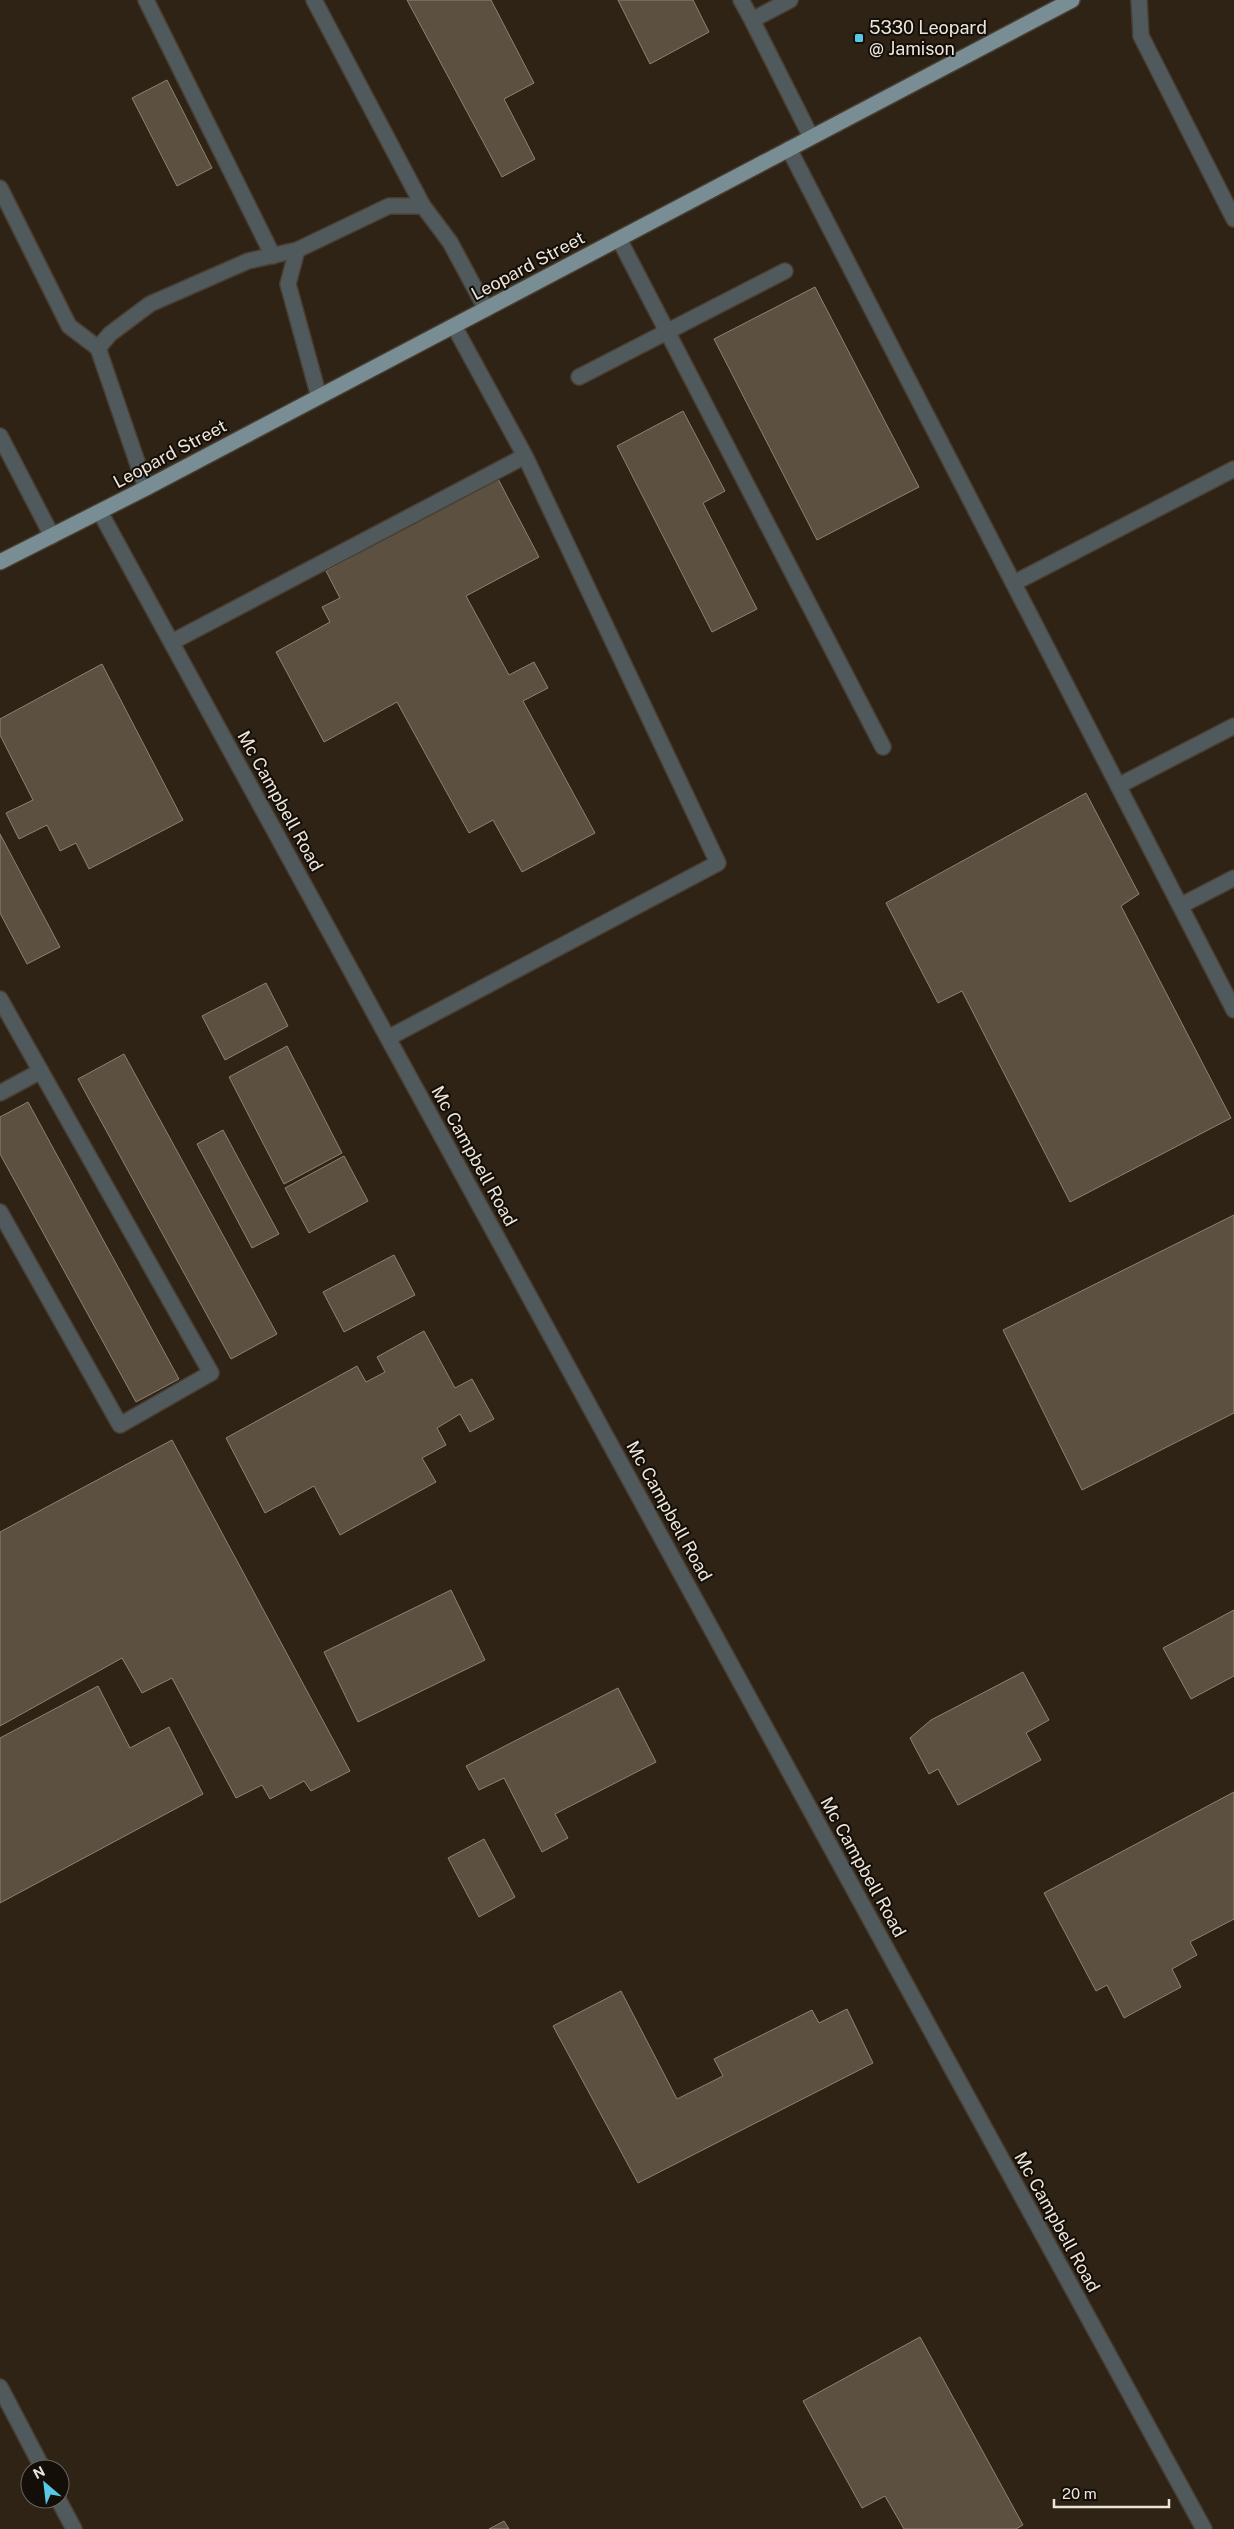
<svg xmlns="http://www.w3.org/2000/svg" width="1234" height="2529" viewBox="0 0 1234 2529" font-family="'Public Sans',sans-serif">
<rect width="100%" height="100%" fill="#2e2315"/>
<path fill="#5c5040" stroke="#908271" d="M407 0H491L534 83 504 99 535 159 502 177Z
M618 0H693L709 32 650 64Z
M167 80 212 168 177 186 132 98Z
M815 287 919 487 817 540 714 339Z
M683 411 725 491 703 503 757 609 712 632 617 446Z
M497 477 539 557 466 596 509 675 534 662 548 688 523 701 595 833 522 872 493 820 469 833 397 702 324 742 276 652 330 622 322 607 340 598 326 571Z
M102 664 183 820 89 869 76 843 60 851 47 825 19 839 6 813 33 800 0 735V719Z
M1086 793 1139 894 1121 906 1231 1118 1070 1202 962 991 938 1003 886 903Z
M0 834 60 947 27 964 0 913Z
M266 983 288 1026 225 1060 202 1016Z
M287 1046 342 1153 284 1184 229 1077Z
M124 1054 277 1334 231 1359 78 1079Z
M28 1102 179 1379 136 1402 0 1154V1117Z
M223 1130 279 1234 252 1248 197 1144Z
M344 1156 368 1201 309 1233 285 1188Z
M1234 1215V1413L1082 1490 1003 1330Z
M394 1255 415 1295 344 1332 323 1292Z
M424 1331 455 1388 472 1379 494 1419 470 1432 460 1414 437 1428 446 1445 422 1458 436 1482 340 1535 314 1486 265 1513 226 1438 357 1366 366 1382 385 1372 377 1357Z
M172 1440 350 1771 311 1791 304 1781 270 1799 262 1785 236 1798 172 1678 142 1693 122 1658 0 1726V1532Z
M451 1590 485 1660 358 1722 324 1652Z
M1234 1610V1676L1191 1699 1163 1648Z
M1023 1672 1049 1720 1026 1733 1041 1760 958 1805 938 1769 929 1774 910 1738 931 1720Z
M98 1686 130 1748 169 1727 203 1794 0 1903V1738Z
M618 1688 656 1762 555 1814 568 1838 542 1852 504 1778 479 1790 466 1766Z
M1234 1792V1919L1190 1942 1197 1955 1172 1969 1181 1987 1124 2018 1107 1985 1096 1991 1044 1893Z
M484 1839 515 1897 479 1917 448 1858Z
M621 1991 677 2099 723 2076 714 2059 812 2010 819 2023 847 2009 873 2063 638 2183 553 2026Z
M920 2337 1023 2525 1016 2529H904L885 2496 862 2508 803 2401Z
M504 2521 509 2529H489Z"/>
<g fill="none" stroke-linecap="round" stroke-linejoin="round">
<defs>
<path id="minor" d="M146 0 273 256
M314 0 423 206
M741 0 752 20 790 0
M1139 0 1141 36 1234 219
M752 20 811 137
M789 149 1234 1010
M0 188 69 326 98 348
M619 239 883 747
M579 377 785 271
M319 397 288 284 297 250 389 206H423L450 242 486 309
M0 436 52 536
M146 488 98 348 110 334 150 304 248 261 297 250
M100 512 1204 2529
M1014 583 1234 469
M172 642 525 456
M1118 786 1234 726
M1180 906 1234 878
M0 999 211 1373 120 1425 0 1212
M388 1038 718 863 525 456 454 326
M0 1093 41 1071
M0 2387 43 2469
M58 2499 74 2529"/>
<path id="major" d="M0 562 146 488 1072 0"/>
</defs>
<use href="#minor" stroke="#493e31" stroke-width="18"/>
<use href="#major" stroke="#493e31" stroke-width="18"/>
<use href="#minor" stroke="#505a5d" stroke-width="15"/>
<use href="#major" stroke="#798e94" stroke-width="15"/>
</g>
<rect fill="#59c8e4" stroke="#130e07" stroke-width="2" x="854" y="33" width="10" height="10" rx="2.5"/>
<g text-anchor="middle" stroke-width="4" stroke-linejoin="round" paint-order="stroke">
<g font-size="18" fill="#ece5db" stroke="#130e07" text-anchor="start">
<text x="869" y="34">5330 Leopard<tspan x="869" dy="21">@ Jamison</tspan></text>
</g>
<g font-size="18" fill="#ece5db" stroke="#130e07">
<text transform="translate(528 266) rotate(-28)" y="6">Leopard Street</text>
<text transform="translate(170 454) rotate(-28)" y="6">Leopard Street</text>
<text transform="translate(280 801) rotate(61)" y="6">Mc Campbell Road</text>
<text transform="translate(474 1156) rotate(61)" y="6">Mc Campbell Road</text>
<text transform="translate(669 1511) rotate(61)" y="6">Mc Campbell Road</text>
<text transform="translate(863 1867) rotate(61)" y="6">Mc Campbell Road</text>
<text transform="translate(1057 2222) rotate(61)" y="6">Mc Campbell Road</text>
</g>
</g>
<g transform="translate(45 2484) rotate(332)"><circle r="24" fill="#130e07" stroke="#6a645c"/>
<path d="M0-4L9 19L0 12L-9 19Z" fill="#59c8e4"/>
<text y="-8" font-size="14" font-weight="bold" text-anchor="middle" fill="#ece5db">N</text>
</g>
<path d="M1054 2499v8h115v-8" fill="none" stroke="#ece5db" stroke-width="2.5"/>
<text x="1062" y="2499" font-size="15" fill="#ece5db" stroke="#130e07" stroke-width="4" paint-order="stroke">20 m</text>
</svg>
